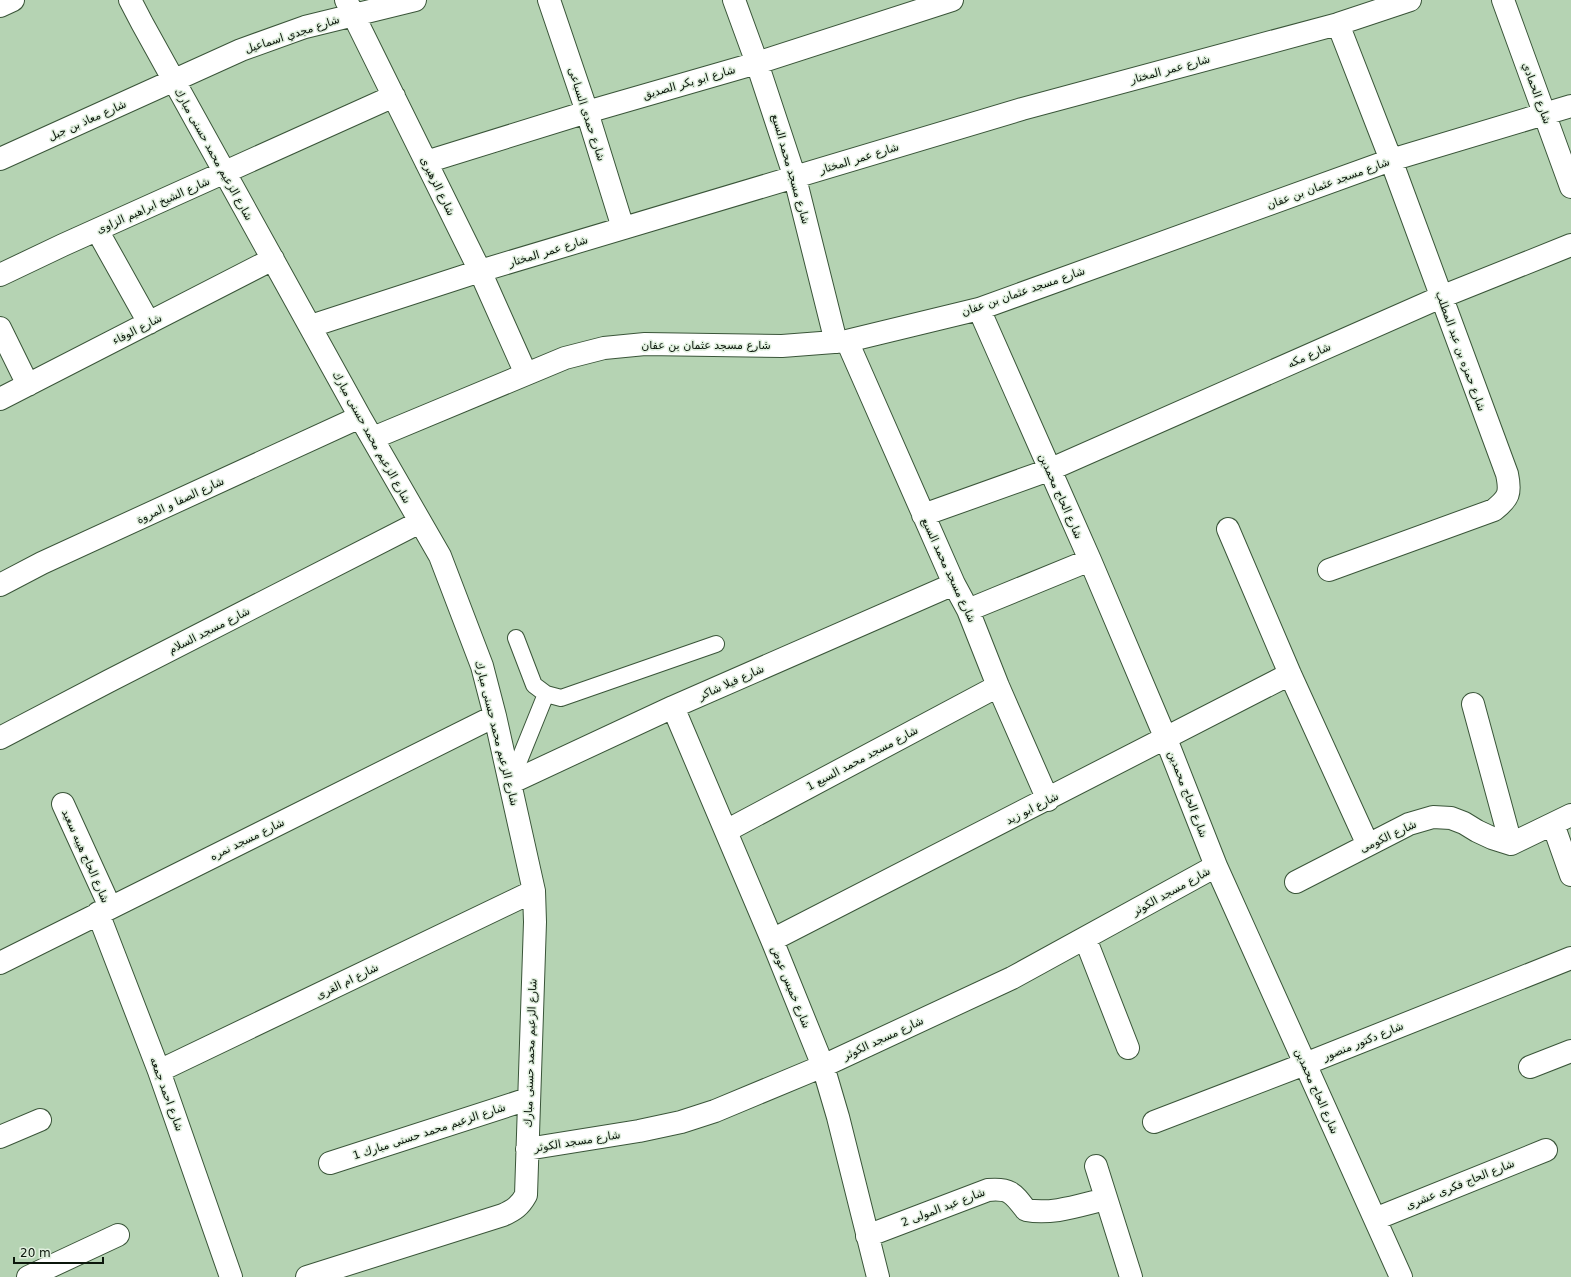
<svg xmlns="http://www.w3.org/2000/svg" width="1571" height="1277" viewBox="0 0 1571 1277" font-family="'DejaVu Sans',Cairo,sans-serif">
<rect width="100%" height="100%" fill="#b5d3b3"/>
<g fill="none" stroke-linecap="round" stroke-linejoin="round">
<defs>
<path id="service" d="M516 638 534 685 546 694 561 698 716 644
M510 783 546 694"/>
<path id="minor" d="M130 0 142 23 360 417 440 556 482 666 495 716 534 891 535 922 526 1195C520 1206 514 1210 503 1215L307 1277
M346 0 480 271 526 374
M549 0 587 112 623 228
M734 0 757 63 795 178 836 342
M1503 0 1571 187
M0 6 13 0
M0 159 241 50 305 27 415 0
M426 162 587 112 757 63 952 0
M97 230 149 323
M0 275 63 245 394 96
M979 309 1090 560 1166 739 1216 866 1401 1277
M311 326 480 271 1022 109 1338 24 1410 0
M0 328 28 385
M847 341 954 584 968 610 998 686 1048 800
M0 399 273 259
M373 438 565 358 604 348 645 344 782 346 847 341 979 309 1391 160 1571 106
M923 515 1049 470 1441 297 1571 245
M1228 529 1290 674 1368 845
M1329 570 1494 510C1509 498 1511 493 1507 474L1391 160 1338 24
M0 585 42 563 360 417
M968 610 1090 560
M1473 704 1511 844
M673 707 772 940 823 1066 838 1117 878 1277
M0 738 109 681 420 522
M510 783 673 707 954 584
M63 804 110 907
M1553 824 1571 875
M726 831 998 686
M1296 882 1409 824 1433 817 1451 818 1464 823 1477 831 1492 838 1511 844 1571 815
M98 913 159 1071 231 1277
M1085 938 1128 1048
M772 940 1290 674
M0 963 495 716
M1530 1067 1571 1051
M159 1071 534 891
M1154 1122 1305 1064 1571 958
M0 1137 40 1120
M527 1149 639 1131 681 1122 715 1111 823 1066 1012 978 1216 866
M330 1163 528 1099
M1096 1166 1131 1277
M1375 1219 1546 1150
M867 1236 988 1190C1010 1188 1013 1193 1026 1210 1053 1215 1080 1205 1106 1199
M28 1277 118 1235"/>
</defs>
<use href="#service" stroke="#3a5539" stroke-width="18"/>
<use href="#minor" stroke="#3a5539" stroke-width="24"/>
<use href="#service" stroke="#fff" stroke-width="16"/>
<use href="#minor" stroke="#fff" stroke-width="22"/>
</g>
<g text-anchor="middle" stroke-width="3" stroke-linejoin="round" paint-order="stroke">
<g font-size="11" fill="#0b160b" stroke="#e0efde">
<text transform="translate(292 34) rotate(-18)" y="4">شارع مجدي اسماعيل</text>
<text transform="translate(1170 69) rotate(-15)" y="4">شارع عمر المختار</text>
<text transform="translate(689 82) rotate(-16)" y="4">شارع ابو بكر الصديق</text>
<text transform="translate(1537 93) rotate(70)" y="4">شارع الحمادي</text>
<text transform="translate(587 114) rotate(72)" y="4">شارع حمدى السباعى</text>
<text transform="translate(87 120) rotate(-24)" y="4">شارع معاذ بن جبل</text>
<text transform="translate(214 154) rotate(61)" y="4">شارع الزعيم محمد حسنى مبارك</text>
<text transform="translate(859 158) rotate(-17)" y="4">شارع عمر المختار</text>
<text transform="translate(791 169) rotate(74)" y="4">شارع مسجد محمد السبع</text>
<text transform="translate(1328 183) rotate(-20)" y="4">شارع مسجد عثمان بن عفان</text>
<text transform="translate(438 186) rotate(64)" y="4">شارع الزهيرى</text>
<text transform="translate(153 205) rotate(-24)" y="4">شارع الشيخ ابراهيم الزاوى</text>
<text transform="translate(548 251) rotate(-17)" y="4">شارع عمر المختار</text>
<text transform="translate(1023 291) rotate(-19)" y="4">شارع مسجد عثمان بن عفان</text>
<text transform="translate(137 329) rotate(-27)" y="4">شارع الوفاء</text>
<text x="706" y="349">شارع مسجد عثمان بن عفان</text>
<text transform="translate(1461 351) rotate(70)" y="4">شارع حمزه بن عبد المطلب</text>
<text transform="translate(1309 355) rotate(-24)" y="4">شارع مكه</text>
<text transform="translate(372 437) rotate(61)" y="4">شارع الزعيم محمد حسنى مبارك</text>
<text transform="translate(1061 496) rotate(66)" y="4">شارع الحاج محمدين</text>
<text transform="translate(180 500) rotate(-25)" y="4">شارع الصفا و المروة</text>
<text transform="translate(949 570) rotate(65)" y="4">شارع مسجد محمد السبع</text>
<text transform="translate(209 630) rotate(-27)" y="4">شارع مسجد السلام</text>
<text transform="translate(731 682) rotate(-24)" y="4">شارع فيلا شاكر</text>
<text transform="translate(497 733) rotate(76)" y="4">شارع الزعيم محمد حسنى مبارك</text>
<text transform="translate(862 758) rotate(-28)" y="4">شارع مسجد محمد السبع 1</text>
<text transform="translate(1188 794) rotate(69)" y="4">شارع الحاج محمدين</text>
<text transform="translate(1032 808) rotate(-27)" y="4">شارع ابو زيد</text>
<text transform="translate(1388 836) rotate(-25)" y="4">شارع الكومى</text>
<text transform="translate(247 839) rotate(-26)" y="4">شارع مسجد نمره</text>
<text transform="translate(86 856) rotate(66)" y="4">شارع الحاج هيبه سعيد</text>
<text transform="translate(1171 891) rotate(-29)" y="4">شارع مسجد الكوثر</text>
<text transform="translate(347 981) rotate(-26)" y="4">شارع ام القرى</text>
<text transform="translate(791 987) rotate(68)" y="4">شارع خميس عوض</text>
<text transform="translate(883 1038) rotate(-25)" y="4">شارع مسجد الكوثر</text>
<text transform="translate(1363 1041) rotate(-22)" y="4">شارع دكتور منصور</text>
<text transform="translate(530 1053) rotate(-88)" y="4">شارع الزعيم محمد حسنى مبارك</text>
<text transform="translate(1317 1091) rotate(66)" y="4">شارع الحاج محمدين</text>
<text transform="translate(167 1094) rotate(70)" y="4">شارع احمد جمعه</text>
<text transform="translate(429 1131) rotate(-18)" y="4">شارع الزعيم محمد حسنى مبارك 1</text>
<text transform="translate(577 1141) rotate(-9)" y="4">شارع مسجد الكوثر</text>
<text transform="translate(1460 1184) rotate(-22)" y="4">شارع الحاج فكرى عشرى</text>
<text transform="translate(943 1207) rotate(-21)" y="4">شارع عبد المولى 2</text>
</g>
</g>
<path d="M14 1257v6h89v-6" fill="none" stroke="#0b160b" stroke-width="2"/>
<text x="20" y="1257" font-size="12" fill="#0b160b" stroke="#e0efde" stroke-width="3" paint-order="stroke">20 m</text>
</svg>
